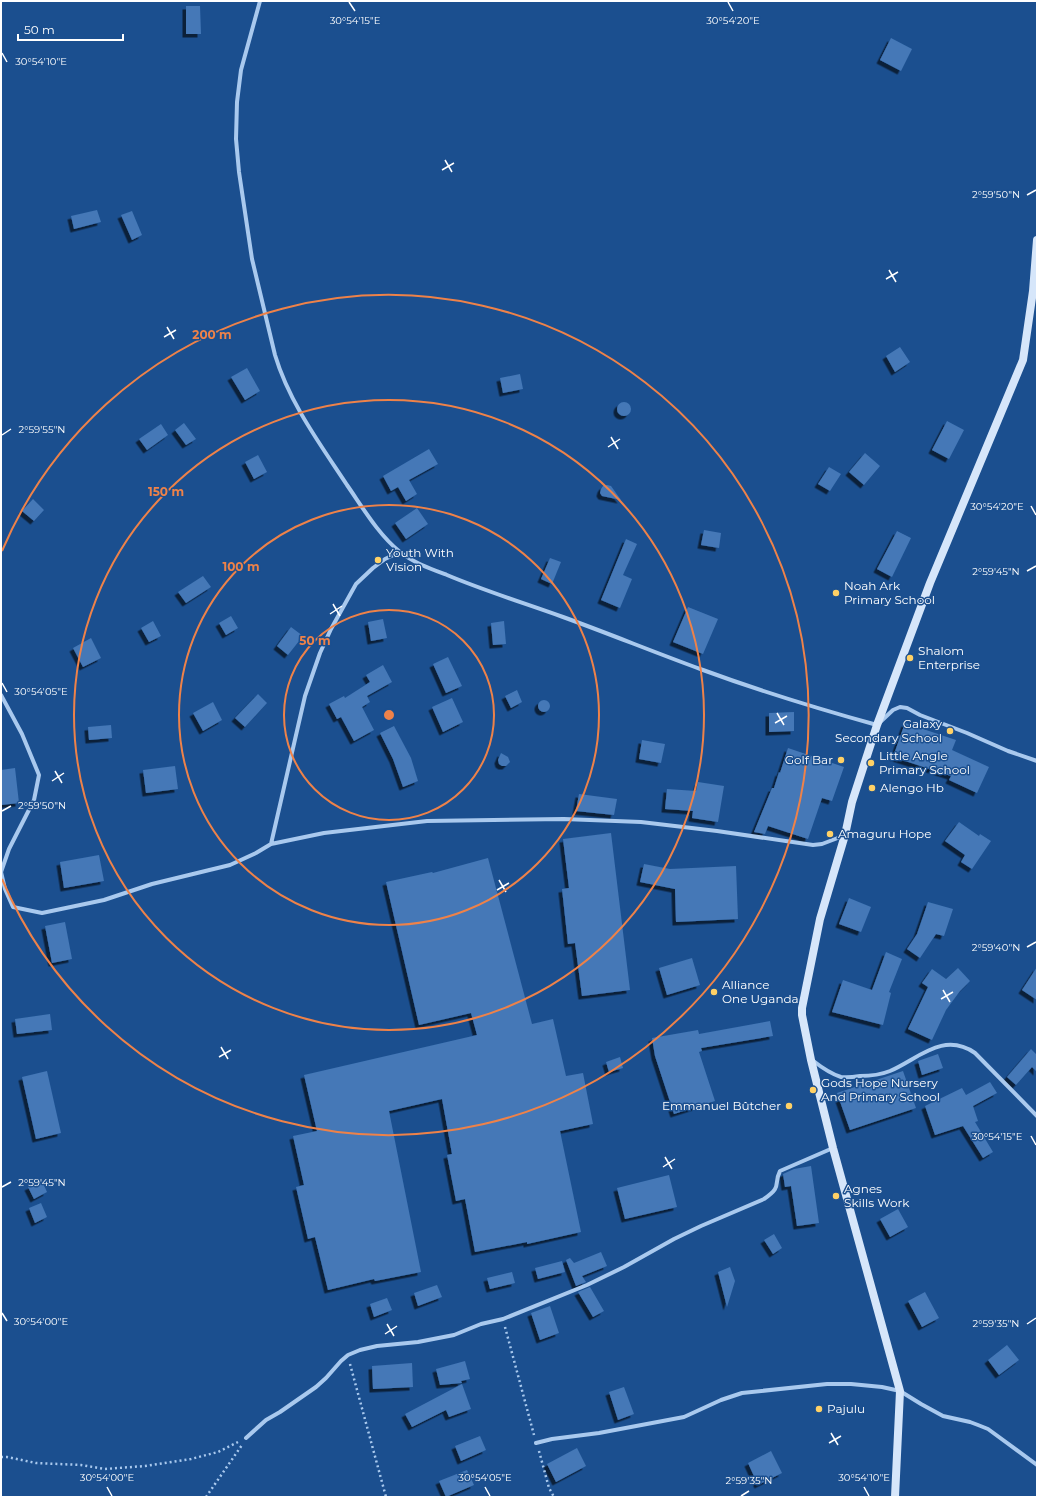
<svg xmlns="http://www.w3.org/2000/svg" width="1038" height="1498" viewBox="0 0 1038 1498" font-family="Montserrat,sans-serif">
<defs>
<filter id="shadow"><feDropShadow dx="-3.5" dy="3.5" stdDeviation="0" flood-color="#0009"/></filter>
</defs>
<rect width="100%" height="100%" fill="#1b4f8f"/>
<path fill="#4478b7" filter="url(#shadow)" d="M186 6H200L201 34H186Z
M891 38 912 49 901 71 880 60Z
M97 210 101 222 74 229 71 216Z
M132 211 142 235 132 240 121 215Z
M900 347 910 362 895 372 886 356Z
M247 368 260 391 245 400 231 377Z
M520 374 523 389 503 393 500 378Z
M617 409a7 7 0 1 1 14 0a7 7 0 1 1-14 0Z
M947 421 964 430 949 459 932 450Z
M184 423 196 439 186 445 175 430Z
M161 424 168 435 147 450 139 439Z
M429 449 438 464 409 480 417 494 406 501 398 487 391 491 383 476Z
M865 453 880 466 864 485 849 472Z
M258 455 267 472 254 479 245 462Z
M829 467 841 474 830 491 818 484Z
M607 485 611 486 621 500 602 496 600 493 601 489 603 486Z
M33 499 44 510 34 521 22 511Z
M417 508 428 524 406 539 395 523Z
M704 530 721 533 719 548 701 545Z
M897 531 911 538 892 577 877 569Z
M626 539 637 544 623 575 632 579 620 608 601 600Z
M550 558 561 562 552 584 541 579Z
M203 576 211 587 186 603 178 592Z
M688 607 718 619 703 654 673 642Z
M231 616 238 628 226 635 219 623Z
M383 619 387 638 371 641 368 622Z
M153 621 161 636 149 642 141 628Z
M504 621 506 644 493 645 491 623Z
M291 627 303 636 288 655 277 646Z
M91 638 101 658 83 667 73 648Z
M448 657 462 686 446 693 433 664Z
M383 665 392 682 367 696 370 702 362 707 374 730 354 741 341 717 337 719 329 704 344 696 345 698 370 682 366 675Z
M517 690 522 702 511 708 505 696Z
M258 694 267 703 245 727 235 718Z
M452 698 463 722 443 732 432 707Z
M538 706a6 6 0 1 1 12 0a6 6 0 1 1-12 0Z
M213 702 222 720 203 731 193 713Z
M794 712V731L769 732V713Z
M905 723 956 740 952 750 989 767 977 793 949 780 951 776 893 757Z
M111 725 112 738 89 740 88 727Z
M394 726 411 758 418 781 403 787 393 759 380 733Z
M642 740 665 744 661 763 639 759Z
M788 748 844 767 832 801 822 798 808 839 768 826 765 834 754 832 772 788H774L779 772 780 773Z
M501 753 508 757 510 762 506 766H502L499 764 498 760Z
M175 766 178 789 146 793 143 770Z
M15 768 19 803 1 805V770Z
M698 782 724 786 718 822 692 818 693 811 665 809 667 789 696 791Z
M579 794 617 799 614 815 576 811Z
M959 822 979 836 980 834 991 841 972 869 961 862 965 855 945 841Z
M611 833 630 990 582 996 575 943 568 944 562 889 569 888 563 839Z
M99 855 104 881 64 888 60 862Z
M488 858 532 1024 553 1019 566 1076 583 1073 593 1124 560 1131 581 1232 527 1244V1242L475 1252 465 1199 456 1201 447 1155 452 1154 442 1099 389 1111 421 1272 375 1281 374 1279 328 1290 315 1237 308 1239 296 1187 304 1185 293 1136 317 1131 304 1075 477 1035 471 1013 419 1025 386 882 432 872 433 873Z
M644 864 670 869 736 866 738 919 676 922 675 889 640 882Z
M849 898 871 907 861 932 839 924Z
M928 902 953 909 944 936 936 934 920 958 907 949 917 934Z
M65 922 72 959 52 963 45 926Z
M886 952 902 959 889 992 891 993 883 1025 832 1012 843 980 872 990Z
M692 958 700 985 667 995 659 968Z
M1037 967V1000L1022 990Z
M958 968 970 981 960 991 946 1010 932 1040 908 1029 928 987 922 983 932 969 946 979Z
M50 1014 52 1030 17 1034 15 1019Z
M770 1021 773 1036 701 1048 702 1051 699 1052 715 1101 674 1114 655 1056 652 1038 698 1030 699 1034Z
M1031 1049 1037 1055V1072L1032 1067 1016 1085 1007 1077Z
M938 1054 943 1068 922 1075 918 1061Z
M620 1057 623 1068 609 1072 606 1062Z
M47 1071 61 1133 36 1139 22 1077Z
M903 1071 916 1108 850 1130 837 1093Z
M990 1082 997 1093 973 1106 978 1121 975 1122 993 1152 983 1158 963 1126 935 1135 925 1106 962 1088 966 1095Z
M811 1166 819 1223 797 1226 791 1186 785 1187 783 1174 794 1169Z
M669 1175 677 1207 625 1219 617 1188Z
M42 1181 47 1192 34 1199 28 1187Z
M41 1203 47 1217 35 1223 29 1208Z
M898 1209 908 1227 890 1237 880 1219Z
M774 1234 782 1248 773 1254 764 1240Z
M601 1252 607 1266 582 1276 586 1282 576 1286 566 1260 570 1258 574 1263Z
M562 1261 565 1272 538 1279 535 1268Z
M730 1267 735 1281 727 1307 718 1272Z
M512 1272 515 1283 490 1289 487 1278Z
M437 1285 442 1297 418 1306 414 1293Z
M590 1287 604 1311 593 1317 578 1292Z
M925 1292 939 1318 922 1327 908 1301Z
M387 1298 392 1310 374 1317 370 1304Z
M550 1306 559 1333 540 1340 531 1313Z
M1007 1345 1019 1360 999 1375 988 1360Z
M465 1361 470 1379 461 1381 462 1383 440 1385 436 1369Z
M412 1363 413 1387 373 1389 372 1366Z
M462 1384 471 1409 449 1417 446 1410 412 1427 405 1414Z
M624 1387 634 1414 618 1420 609 1392Z
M480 1436 486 1450 461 1461 455 1446Z
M577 1448 586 1466 556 1482 547 1464Z
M771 1451 782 1473 758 1485 748 1463Z
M467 1470 474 1485 446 1497 439 1481Z"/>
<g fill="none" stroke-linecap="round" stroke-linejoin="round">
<path stroke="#a9c9ee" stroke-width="2.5" stroke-dasharray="2 3" stroke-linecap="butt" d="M505 1327 534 1435
M350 1364 386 1497
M539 1451 549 1488 554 1497
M1 1457H7L36 1463 81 1465 105 1469 145 1466 191 1459 218 1452 238 1442
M206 1497 242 1445"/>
<path stroke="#a9c9ee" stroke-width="4" d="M260 1 241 70 237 102 236 139 239 172 252 259 275 355C289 402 320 444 347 485 363 508 378 534 400 552 414 563 431 569 447 575 485 591 524 603 563 617 610 634 656 653 703 670 760 691 819 709 877 725L893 710 900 707 907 708 920 715 967 733 1008 751 1037 761
M1 695 22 734 39 775 34 800 9 849 1 872
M271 844 324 833 427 821 564 819 641 822 717 831 813 845 822 844 843 836
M1 872 5 889 13 907 42 913 104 900 152 884 230 865 256 853 271 844 305 696 320 653 331 629 356 584 373 568 385 559 400 552
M812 1060C821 1067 831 1074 841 1077 847 1078 854 1077 860 1076 870 1076 880 1075 890 1071 918 1059 943 1031 975 1053L1037 1116
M246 1438 266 1420 280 1412 316 1387 326 1378 341 1361 348 1355 360 1350 377 1346 418 1342 454 1335 481 1324 503 1319 587 1285 624 1267 674 1239 701 1226 764 1199C783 1186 773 1185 780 1171L833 1148
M536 1443 552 1439 599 1433 684 1417 721 1400 742 1393 827 1384H851L882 1387 900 1391 921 1404 943 1416 970 1422 978 1425 988 1429 1037 1465"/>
<path stroke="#d6e6fa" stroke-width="8" d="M895 1497 900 1391 833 1148 811 1060 802 1015V1008L820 919 845 835 852 802 877 725 930 583 1023 360 1033 291 1037 240"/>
</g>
<path fill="none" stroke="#fff" stroke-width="1.5" d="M349 2 355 11M728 2 733 11M2 53 7 62M445 160 452 172M442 170 454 163M1027 195 1036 190M889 270 896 282M886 279 898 272M167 327 174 339M164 337 176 330M2 435 11 429M611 437 618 449M608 447 620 439M1031 506 1036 515M1027 571 1036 566M333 604 340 616M330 614 342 606M2 683 7 692M777 713 784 725M775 723 787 716M55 771 62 783M52 781 64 773M2 811 11 806M499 880 506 892M497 890 509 883M1027 947 1036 942M943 990 950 1002M941 999 953 992M221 1047 228 1059M219 1057 231 1050M1031 1136 1036 1145M665 1157 672 1169M663 1167 675 1159M2 1187 11 1182M2 1313 7 1321M387 1324 394 1336M1027 1324 1036 1318M385 1334 397 1326M831 1433 838 1445M829 1443 841 1436M107 1487 112 1496M485 1487 490 1496M864 1487 869 1496M741 1496 749 1491"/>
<g fill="none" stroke="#ee8249" stroke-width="2">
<circle cx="389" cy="715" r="105"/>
<circle cx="389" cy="715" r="210"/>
<circle cx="389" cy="715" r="315"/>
<path d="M2 551A420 420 0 1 1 2 879"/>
</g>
<g fill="#ffd166" stroke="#1b4f8f" stroke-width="1.5">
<circle cx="378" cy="560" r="4"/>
<circle cx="836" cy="593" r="4"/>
<circle cx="910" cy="658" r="4"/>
<circle cx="950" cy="731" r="4"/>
<circle cx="841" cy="760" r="4"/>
<circle cx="871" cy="763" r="4"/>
<circle cx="872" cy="788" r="4"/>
<circle cx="830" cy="834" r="4"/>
<circle cx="714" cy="992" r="4"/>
<circle cx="813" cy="1090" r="4"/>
<circle cx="789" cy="1106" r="4"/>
<circle cx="836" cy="1196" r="4"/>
<circle cx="819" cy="1409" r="4"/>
</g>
<g text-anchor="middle" stroke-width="3" stroke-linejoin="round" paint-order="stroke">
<g font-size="12" fill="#fff" stroke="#1b4f8f" text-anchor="start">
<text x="386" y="557">Youth With<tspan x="386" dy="14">Vision</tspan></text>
<text x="844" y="590">Noah Ark<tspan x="844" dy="14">Primary School</tspan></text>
<text x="918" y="655">Shalom<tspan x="918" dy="14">Enterprise</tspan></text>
<text x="942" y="728" text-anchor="end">Galaxy<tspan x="942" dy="14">Secondary School</tspan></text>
<text x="879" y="760">Little Angle<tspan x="879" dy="14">Primary School</tspan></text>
<text x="833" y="764" text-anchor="end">Golf Bar</text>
<text x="880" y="792">Alengo Hb</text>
<text x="838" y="838">Amaguru Hope</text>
<text x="722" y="989">Alliance<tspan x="722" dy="14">One Uganda</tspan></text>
<text x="821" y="1087">Gods Hope Nursery<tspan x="821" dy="14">And Primary School</tspan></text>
<text x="781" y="1110" text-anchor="end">Emmanuel Bûtcher</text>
<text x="844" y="1193">Agnes<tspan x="844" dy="14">Skills Work</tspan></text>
<text x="827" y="1413">Pajulu</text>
</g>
</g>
<g font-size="10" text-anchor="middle" fill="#fff" stroke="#1b4f8f" stroke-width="3" stroke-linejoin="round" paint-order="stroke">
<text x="355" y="24">30°54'15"E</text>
<text x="733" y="24">30°54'20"E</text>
<text x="41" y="65">30°54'10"E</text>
<text x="996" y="198">2°59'50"N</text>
<text x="42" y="433">2°59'55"N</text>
<text x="997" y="510">30°54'20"E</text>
<text x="996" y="575">2°59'45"N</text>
<text x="41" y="695">30°54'05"E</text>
<text x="42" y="809">2°59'50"N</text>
<text x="996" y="951">2°59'40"N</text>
<text x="997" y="1140">30°54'15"E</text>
<text x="42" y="1186">2°59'45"N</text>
<text x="41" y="1325">30°54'00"E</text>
<text x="996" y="1327">2°59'35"N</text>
<text x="107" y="1481">30°54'00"E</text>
<text x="485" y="1481">30°54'05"E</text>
<text x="864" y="1481">30°54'10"E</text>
<text x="749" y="1484">2°59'35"N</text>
</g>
<circle cx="389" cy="715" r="6" fill="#ee8249" stroke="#1b4f8f" stroke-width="2"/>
<g font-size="12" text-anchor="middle" font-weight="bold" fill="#ee8249" stroke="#1b4f8f" stroke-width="3" stroke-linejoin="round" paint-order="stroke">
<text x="212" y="339">200 m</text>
<text x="166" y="496">150 m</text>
<text x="241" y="571">100 m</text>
<text x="315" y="645">50 m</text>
</g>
<rect width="1038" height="1498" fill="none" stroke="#ffffff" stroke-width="4"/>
<path d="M18 34v6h105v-6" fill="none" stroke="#ffffff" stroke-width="2"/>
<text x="24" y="34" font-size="12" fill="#ffffff" stroke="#1b4f8f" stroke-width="3" paint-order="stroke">50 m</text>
</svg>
